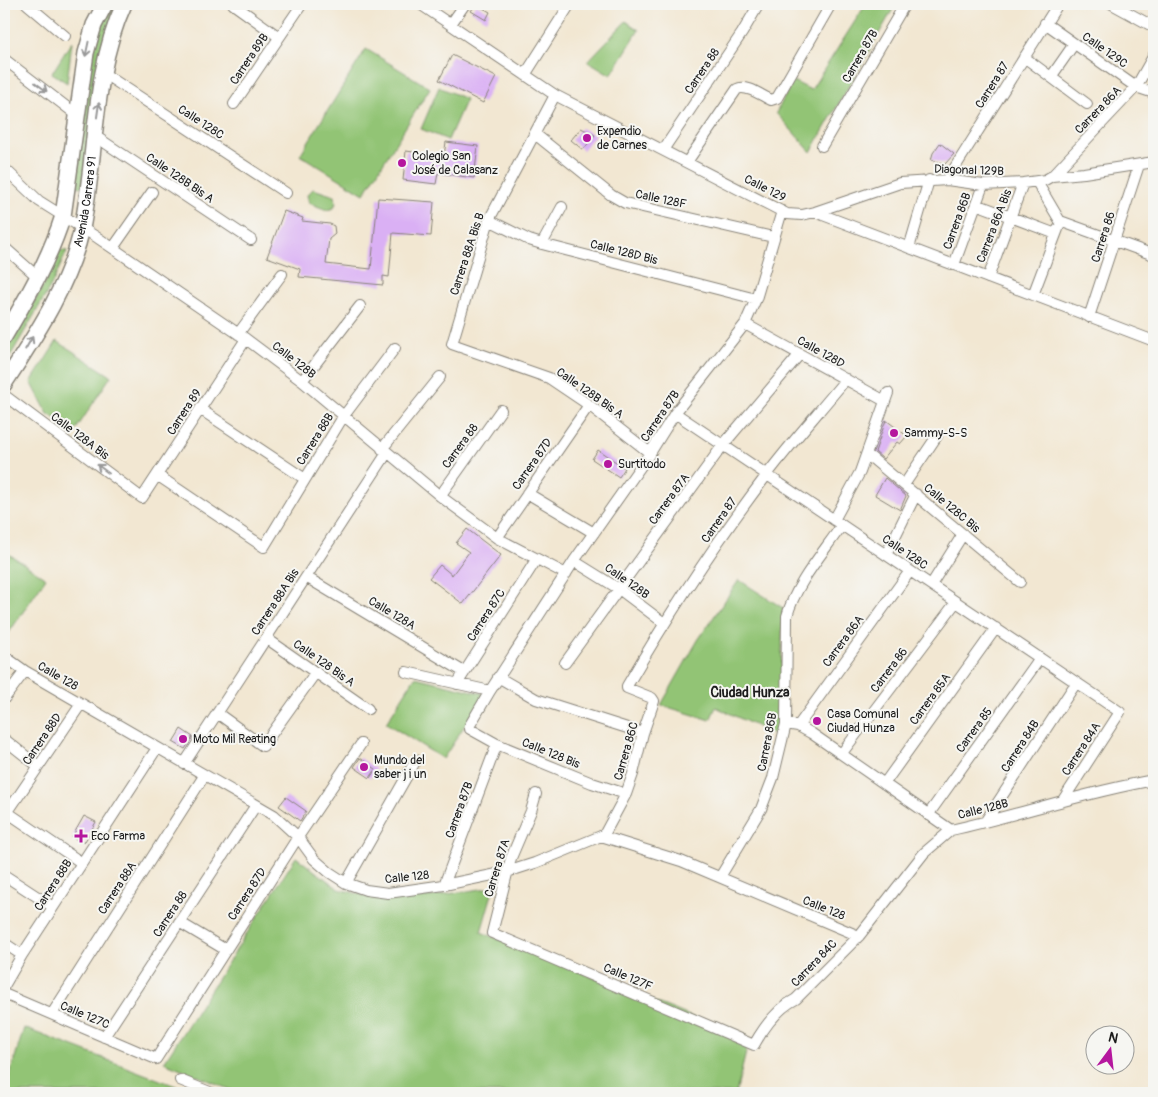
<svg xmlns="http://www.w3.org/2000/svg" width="1158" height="1097" viewBox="0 0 1158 1097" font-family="Pangolin,sans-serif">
<rect width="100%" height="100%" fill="#f6f6f2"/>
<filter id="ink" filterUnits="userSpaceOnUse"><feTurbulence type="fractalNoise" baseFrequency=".02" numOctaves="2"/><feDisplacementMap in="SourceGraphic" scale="10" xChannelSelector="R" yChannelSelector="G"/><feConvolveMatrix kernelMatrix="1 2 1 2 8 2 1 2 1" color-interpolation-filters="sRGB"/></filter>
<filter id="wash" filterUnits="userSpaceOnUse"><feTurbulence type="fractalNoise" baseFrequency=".0096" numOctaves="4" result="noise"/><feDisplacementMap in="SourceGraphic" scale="20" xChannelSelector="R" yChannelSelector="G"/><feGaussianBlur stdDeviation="1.12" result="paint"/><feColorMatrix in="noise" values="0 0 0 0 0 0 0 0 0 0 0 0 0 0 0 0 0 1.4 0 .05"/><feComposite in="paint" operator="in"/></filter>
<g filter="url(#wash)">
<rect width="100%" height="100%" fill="#f2e7d2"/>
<path fill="#92c474" stroke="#577048" d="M111 4H118L83 187 75 186 85 95 94 41Z
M866 4H896L811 152 776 113 793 81 811 90Z
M626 21 639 30 611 75 588 61Z
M72 41 67 83 52 73Z
M366 49 430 88 364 194 300 155Z
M439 87 466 99 448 140 421 129Z
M313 189 335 196 336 202 334 208 327 210 309 203 307 195Z
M60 250 67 251 51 286 4 367V354L45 283Z
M57 341 111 376 75 431 48 414 31 382Z
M4 551 46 578 4 640Z
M739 580 783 608 780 723 773 734 716 707 710 720 661 705 698 640Z
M415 677 485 694 443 759 386 723Z
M296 857 339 889 379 899 428 897 494 887 481 932 749 1040 736 1093H239L164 1062Z
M24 1028 189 1091V1093H4Z"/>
<g id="blocks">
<path fill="#dab0f4" d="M476 4 490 12 486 20 471 11Z
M452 55 496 77 483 103 439 80Z
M581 128 595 135 583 150 571 140Z
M446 142 478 146 474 178 438 173 436 184 403 180 406 151 444 156Z
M940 143 954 154 945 164 931 160 933 153Z
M378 198 434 202 431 236 393 233 389 277 383 276V285L299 277 300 269 267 257 284 211 303 218 302 221 330 224 334 226 335 234 329 239 326 264 371 269Z
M886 420 907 436 900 444 897 442 883 459 875 452Z
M598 450 625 468 619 477 592 459Z
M885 478 906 496 900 510 875 495Z
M467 529 501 555 463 604 429 578 440 565 452 575 469 552 456 543Z
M181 729 193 737 185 749 173 742Z
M360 758 376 769 370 778 354 767Z
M286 797 306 811 300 821 279 806Z
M84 816 96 822 84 843 72 837Z"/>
</g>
</g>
<g filter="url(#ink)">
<use href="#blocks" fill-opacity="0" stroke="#878277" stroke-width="1"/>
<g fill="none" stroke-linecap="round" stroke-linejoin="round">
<defs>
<path id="street" d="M27 4 65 36
M233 4 279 37
M420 4 555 95 787 214 802 215 815 212 900 183 947 180 983 185 1023 183 1045 180 1052 176 1084 173 1154 162
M1112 4 1154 27
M1045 23 1136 87 1154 93
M451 24 465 4
M1024 57 1087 104
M4 59 77 115
M103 73 286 193
M525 75 570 4
M1051 77 1074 44
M555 95 489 220 452 344 549 378 589 405 650 453
M234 104 302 4
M535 134 611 195 625 203 773 237
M95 136 251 240
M822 146 905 4
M663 150 742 33 759 4
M687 162 737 89C747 84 762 96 771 100L777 98 831 4
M4 168 39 201 98 238 246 339 302 381 440 496 497 538 566 574
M1052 176 1136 87 1154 55
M947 180 1058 4
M1037 182 1060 221 1154 255
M976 204 1056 234
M815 212 1154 341
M489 220 529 240 542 244 756 299
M542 244 562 207
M4 247 39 278
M113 248 152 192
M909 248 929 180
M954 265 983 185
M988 278 1023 183
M1033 295 1058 229
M1089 317 1139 165
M745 324 885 401
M238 334 282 274
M302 381 360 306
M4 395 142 498 246 339
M200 409 305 479
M675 413 1120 712 1063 800
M382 449 440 377
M868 455 1020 582
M157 475 264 547 343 417 395 348
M904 485 937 436
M527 493 594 533
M440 496 501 410
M834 520 860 472 888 393
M497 538 589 405
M886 555 916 494
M574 561 619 589 664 623
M306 577 464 672
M931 585 963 534
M266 638 368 709
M4 656 25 671 274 815 298 837 314 859 329 872 346 883 366 890 388 893 444 885 507 872 535 863 601 836 681 861 859 936
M565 663 723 445 800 354
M406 672 490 691
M498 677 536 699 643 733
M457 684 536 560
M4 699 25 671
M217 713 263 746 316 672
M786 724 798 726 811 733 951 830C1019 815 1085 792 1154 780
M798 726 910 571
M4 739 38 766
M842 753 956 602
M184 764 387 453
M884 784 996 628
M536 794 531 811 511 858 492 933 754 1045C764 1027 778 1008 796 999L859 936 924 853 951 830
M626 794 592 783 497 744 470 729V725L490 691 574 561 650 453 675 413 745 324 756 299 782 211
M4 810 82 863
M7 813 81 704
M928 815 1040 658
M985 822 1076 683
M601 836 605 833 626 794 633 774 643 733 654 701 652 698 627 688V686C669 614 715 543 766 476 791 443 819 412 846 379
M4 875 53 907
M720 877 761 809 773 778 786 724 787 616C796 583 823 553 842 525
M346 883 416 760
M444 885 497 744
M179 922 226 950
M4 943 22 955
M4 986 22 955 157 748
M4 994 156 1059 298 837 361 744
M52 1014 204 776
M104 1037 256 805
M180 1080 212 1093"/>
<g id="primary">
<path d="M4 337C27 298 49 260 63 216L86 53 94 25 105 4"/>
<path id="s1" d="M4 384C35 336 70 284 82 228 97 154 92 74 124 4"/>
</g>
</defs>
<use href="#street" stroke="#878277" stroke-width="12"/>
<use href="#primary" stroke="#878277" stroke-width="18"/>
<use href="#street" stroke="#fff" stroke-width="10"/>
<use href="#primary" stroke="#fff" stroke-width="15"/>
</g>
<defs><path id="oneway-shaft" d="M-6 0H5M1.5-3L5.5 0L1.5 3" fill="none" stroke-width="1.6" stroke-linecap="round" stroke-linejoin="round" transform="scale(1.25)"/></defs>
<g stroke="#999">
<use href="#oneway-shaft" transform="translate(87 49) rotate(102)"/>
<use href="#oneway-shaft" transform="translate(41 87) rotate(37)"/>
<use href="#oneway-shaft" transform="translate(98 110) rotate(-82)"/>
<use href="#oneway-shaft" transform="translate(29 343) rotate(-60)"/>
<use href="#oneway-shaft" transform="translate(103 469) rotate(-143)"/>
</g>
</g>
<g fill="#b5179e" stroke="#f6f6f2" stroke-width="2">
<circle cx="587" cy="138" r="5"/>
<circle cx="402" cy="163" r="5"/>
<circle cx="894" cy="433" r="5"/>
<circle cx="608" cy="464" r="5"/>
<circle cx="817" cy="721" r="5"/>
<circle cx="183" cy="739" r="5"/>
<circle cx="364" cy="767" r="5"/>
<path d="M78.5 828.5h5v5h5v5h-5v5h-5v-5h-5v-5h5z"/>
</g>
<g text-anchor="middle" stroke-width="4" stroke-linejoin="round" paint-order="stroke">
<g font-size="12" fill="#1c1c1c" stroke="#f6f6f2">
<text transform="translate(1105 50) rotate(35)" y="4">Calle 129C</text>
<text transform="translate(860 56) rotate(-60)" y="4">Carrera 87B</text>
<text transform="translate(249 59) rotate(-56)" y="4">Carrera 89B</text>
<text transform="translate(702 71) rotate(-56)" y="4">Carrera 88</text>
<text transform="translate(992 85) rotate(-58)" y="4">Carrera 87</text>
<text transform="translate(1098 110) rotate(-46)" y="4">Carrera 86A</text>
<text transform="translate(201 122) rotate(33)" y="4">Calle 128C</text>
<text transform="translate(969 170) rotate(2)" y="4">Diagonal 129B</text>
<text transform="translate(180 178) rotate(34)" y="4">Calle 128B Bis A</text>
<text transform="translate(765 188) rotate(27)" y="4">Calle 129</text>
<text transform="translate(661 199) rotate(12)" y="4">Calle 128F</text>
<text dy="4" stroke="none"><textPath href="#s1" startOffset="202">Avenida Carrera 91</textPath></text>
<text transform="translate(957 221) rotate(-70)" y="4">Carrera 86B</text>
<text transform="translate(994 226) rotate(-69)" y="4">Carrera 86A Bis</text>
<text transform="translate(1103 237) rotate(-72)" y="4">Carrera 86</text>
<text transform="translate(624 252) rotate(14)" y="4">Calle 128D Bis</text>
<text transform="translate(467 254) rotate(-72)" y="4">Carrera 88A Bis B</text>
<text transform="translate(821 352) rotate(29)" y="4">Calle 128D</text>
<text transform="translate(294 360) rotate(38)" y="4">Calle 128B</text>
<text transform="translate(590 393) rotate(35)" y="4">Calle 128B Bis A</text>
<text transform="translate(184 412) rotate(-57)" y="4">Carrera 89</text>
<text transform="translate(660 416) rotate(-56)" y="4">Carrera 87B</text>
<text transform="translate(80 436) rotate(37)" y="4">Calle 128A Bis</text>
<text transform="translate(315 439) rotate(-58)" y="4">Carrera 88B</text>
<text transform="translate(460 446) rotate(-54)" y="4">Carrera 88</text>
<text transform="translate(532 464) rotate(-55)" y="4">Carrera 87D</text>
<text transform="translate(669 499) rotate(-54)" y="4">Carrera 87A</text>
<text transform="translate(952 508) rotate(40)" y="4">Calle 128C Bis</text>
<text transform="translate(719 520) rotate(-55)" y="4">Carrera 87</text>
<text transform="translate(905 552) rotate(34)" y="4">Calle 128C</text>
<text transform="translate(627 581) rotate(35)" y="4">Calle 128B</text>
<text transform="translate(275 602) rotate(-57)" y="4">Carrera 88A Bis</text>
<text transform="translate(392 613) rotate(31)" y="4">Calle 128A</text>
<text transform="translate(486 615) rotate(-57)" y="4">Carrera 87C</text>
<text transform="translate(843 641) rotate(-54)" y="4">Carrera 86A</text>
<text transform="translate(324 663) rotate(35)" y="4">Calle 128 Bis A</text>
<text transform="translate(889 670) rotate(-53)" y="4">Carrera 86</text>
<text transform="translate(58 676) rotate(30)" y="4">Calle 128</text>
<text transform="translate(930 699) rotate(-54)" y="4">Carrera 85A</text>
<text transform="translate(974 730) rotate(-54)" y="4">Carrera 85</text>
<text transform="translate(42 739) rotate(-56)" y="4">Carrera 88D</text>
<text transform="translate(767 742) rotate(-79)" y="4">Carrera 86B</text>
<text transform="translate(1020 746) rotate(-57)" y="4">Carrera 84B</text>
<text transform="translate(1081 749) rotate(-57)" y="4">Carrera 84A</text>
<text transform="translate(626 751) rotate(-74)" y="4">Carrera 86C</text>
<text transform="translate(551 753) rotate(22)" y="4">Calle 128 Bis</text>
<text transform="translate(983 809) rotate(-14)" y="4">Calle 128B</text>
<text transform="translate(459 810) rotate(-70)" y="4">Carrera 87B</text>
<text transform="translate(497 868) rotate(-73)" y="4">Carrera 87A</text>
<text transform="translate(407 877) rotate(-6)" y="4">Calle 128</text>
<text transform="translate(53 885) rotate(-57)" y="4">Carrera 88B</text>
<text transform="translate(117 888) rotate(-57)" y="4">Carrera 88A</text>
<text transform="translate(247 894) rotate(-57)" y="4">Carrera 87D</text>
<text transform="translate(824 908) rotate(22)" y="4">Calle 128</text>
<text transform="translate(170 914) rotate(-57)" y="4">Carrera 88</text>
<text transform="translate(814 963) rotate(-46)" y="4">Carrera 84C</text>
<text transform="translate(628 977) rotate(23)" y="4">Calle 127F</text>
<text transform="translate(85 1015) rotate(23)" y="4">Calle 127C</text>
</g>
<g font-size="12" fill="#1c1c1c" stroke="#f6f6f2" text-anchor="start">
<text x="597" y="135">Expendio<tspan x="597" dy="14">de Carnes</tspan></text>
<text x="412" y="160">Colegio San<tspan x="412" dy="14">José de Calasanz</tspan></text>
<text x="904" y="437">Sammy-S-S</text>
<text x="618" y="468">Surtitodo</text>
<text x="827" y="718">Casa Comunal<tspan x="827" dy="14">Ciudad Hunza</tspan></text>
<text x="193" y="743">Moto Mil Reating</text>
<text x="374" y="764">Mundo del<tspan x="374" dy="14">saber j i un</tspan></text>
<text x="91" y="840">Eco Farma</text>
</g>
<g font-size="14" font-weight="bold" fill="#1c1c1c" stroke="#f6f6f2">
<text x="750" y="697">Ciudad Hunza</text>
</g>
</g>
<rect width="1158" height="1097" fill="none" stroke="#f6f6f2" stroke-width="20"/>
<g transform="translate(1110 1050) rotate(15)"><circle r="24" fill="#f6f6f2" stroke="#9f9f9c"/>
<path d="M0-4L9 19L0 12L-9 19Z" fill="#b5179e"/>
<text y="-8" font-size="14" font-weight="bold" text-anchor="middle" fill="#1c1c1c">N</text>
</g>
</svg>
